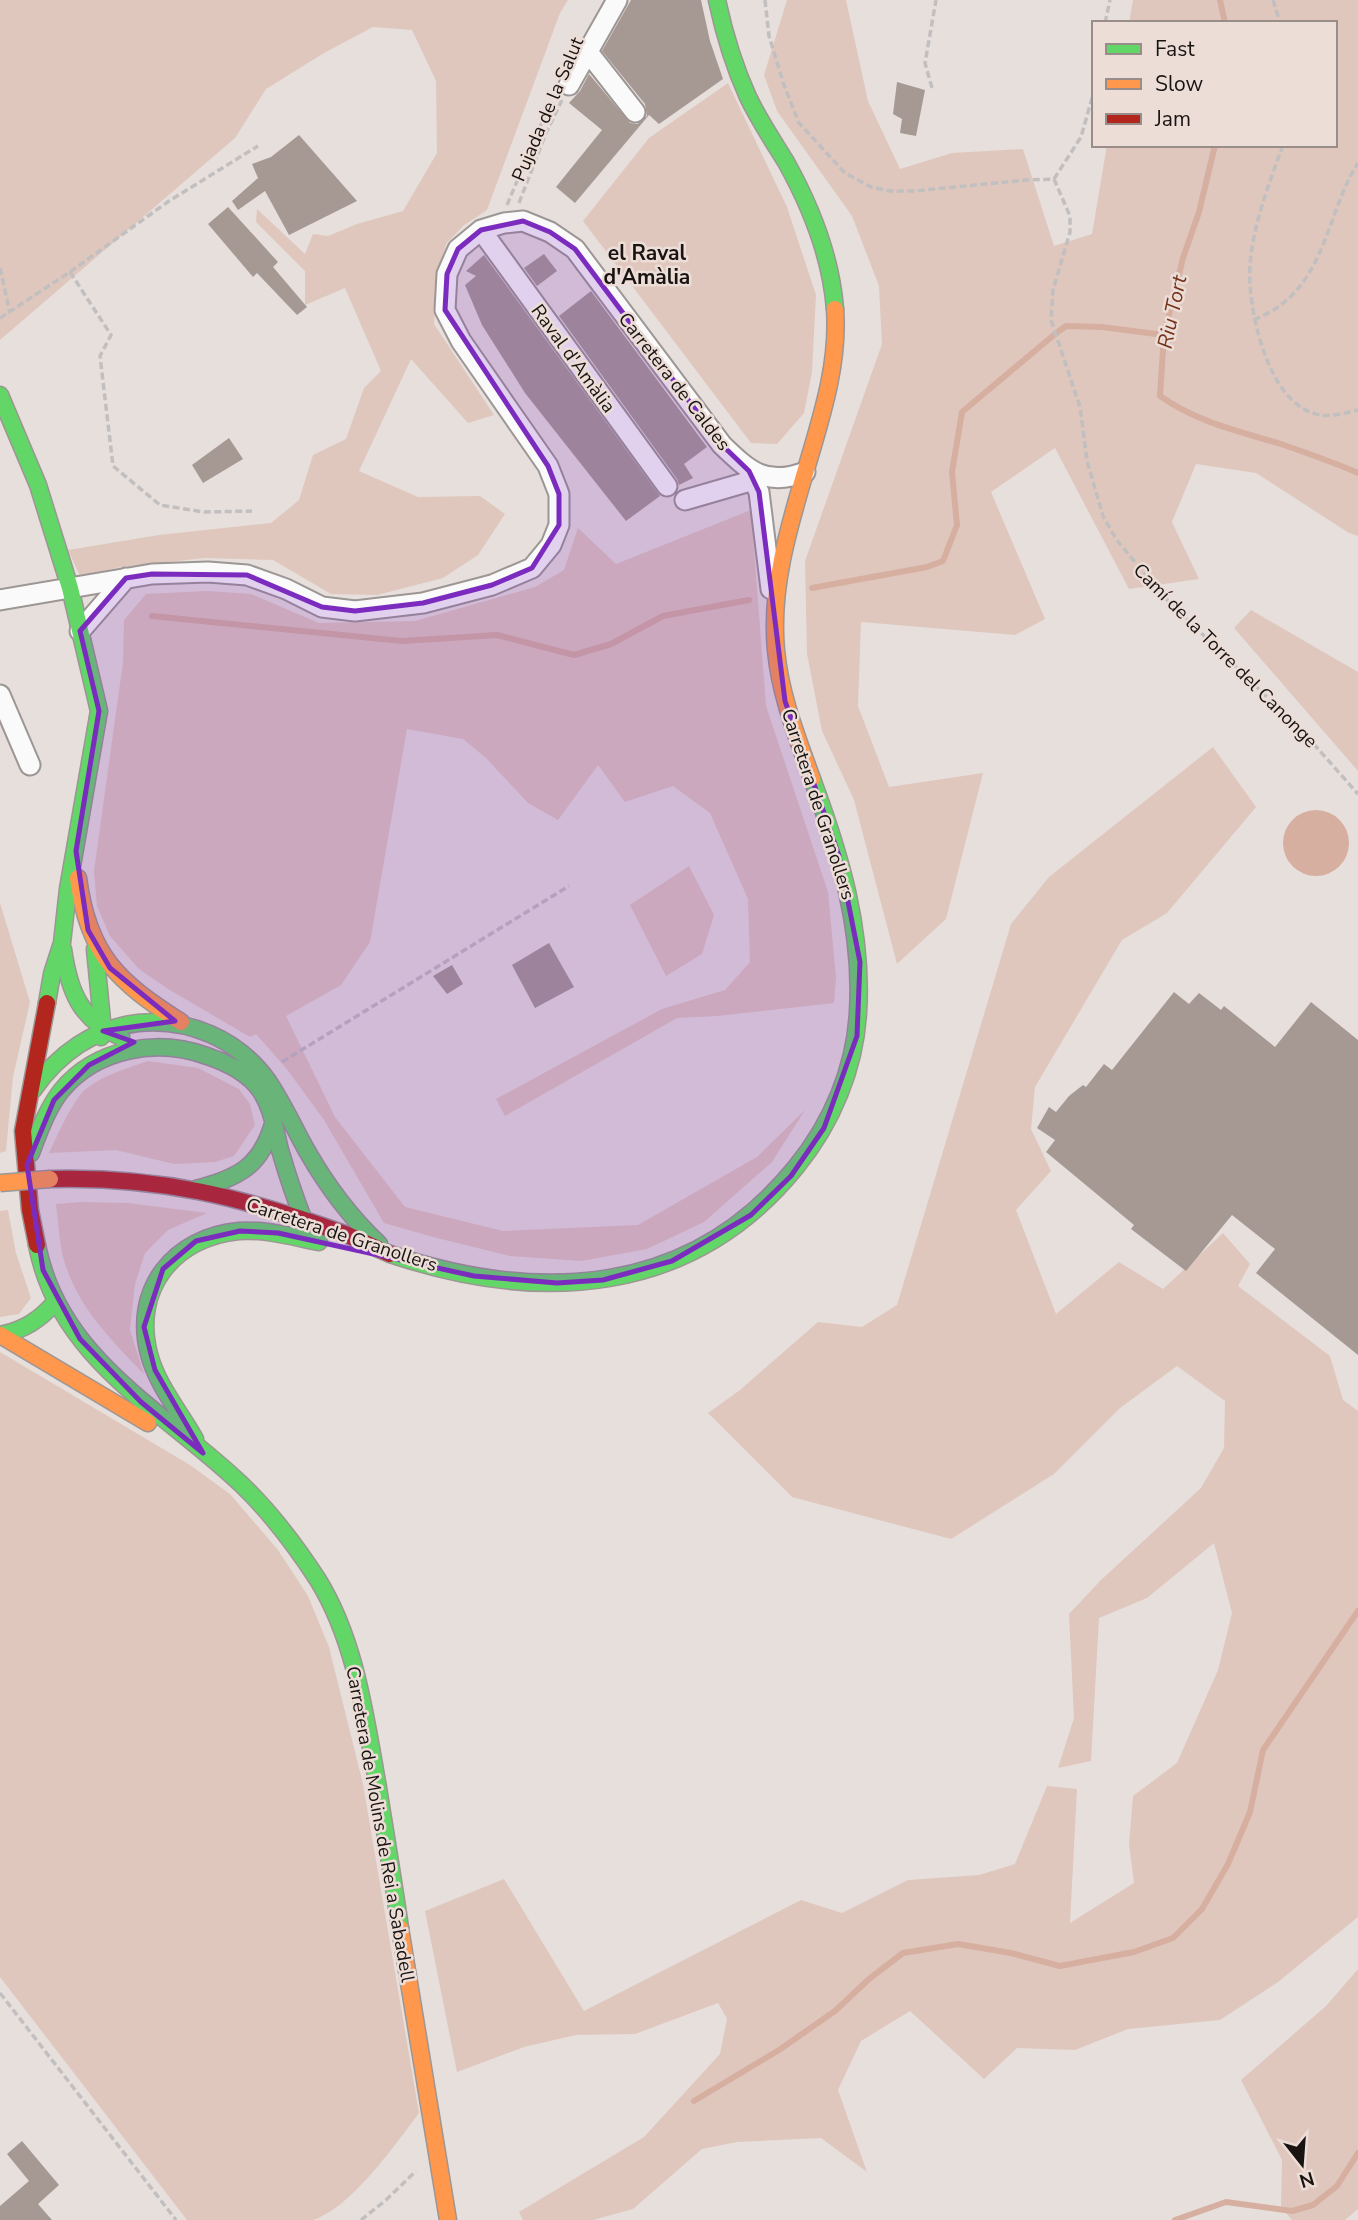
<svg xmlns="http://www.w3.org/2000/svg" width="1358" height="2220" viewBox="0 0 1358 2220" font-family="'Nunito Sans',sans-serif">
<rect width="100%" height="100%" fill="#e7dfdc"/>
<path fill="#dfc7be" d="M0 0H568L560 13 487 210 463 226 446 244 437 284 434 324 494 415 468 423 411 359 359 471 418 497 480 496 505 514 478 555 443 578 377 595 331 594 273 560 205 558 121 567 80 576 68 550 159 535 271 523 299 500 313 455 346 439 364 388 381 371 345 288 305 305V271L256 222 257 209 305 254 313 234 328 236 357 224 403 211 437 153 436 81 412 30 373 27 324 53 266 89 235 138 0 340Z
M787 0H846L868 101 900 169 952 153 1023 149 1054 246 1092 234 1107 145H1335V23H1129L1133 0H1358V536L1349 533 1256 473 1196 464 1172 522 1199 579 1129 589 1055 448 991 492 1045 619 1015 635 861 622 858 706 889 787 983 773 946 919 897 964 854 800 822 731 807 654 805 561 882 344 879 286 852 216 777 111 764 75Z
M728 83 787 207 816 295 812 372 804 413 777 444 751 443 583 221 649 138Z
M751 510 766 706 828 892 836 977 834 1003 717 1016 677 1018 505 1116 496 1099 662 1009 725 990 750 962 748 899 710 813 673 786 625 802 598 765 558 820 528 803 486 758 463 739 407 729 370 942 341 985 286 1016 335 1117 405 1207 503 1231 638 1225 757 1157 805 1110 772 1162 704 1222 647 1249 581 1261 510 1256 433 1237 384 1223 324 1120 286 1068 256 1034 250 1037 168 989 139 969 110 936 97 906 94 871 123 662 124 620 146 594 207 591 251 594 319 623 415 621 535 587 564 570 578 528 616 564Z
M1251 610 1358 672V771L1234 628Z
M1213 747 1256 807 1167 913 1122 940 1035 1087 1031 1129 1051 1171 1016 1210 1056 1314 1119 1262 1163 1289 1223 1233 1250 1264 1238 1286 1330 1356 1343 1400 1358 1411V1917L1278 1982 1220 2020 1128 2029 1075 2050 1017 2048 984 2079 910 2011 861 2041 838 2090 867 2172 821 2138 737 2142 702 2149 633 2209 593 2220H523L519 2212 644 2137 720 2054 727 2019 718 2003 635 2034 576 2035 524 2047 457 2072 425 1911 504 1879 584 2011 801 1900 842 1913 908 1880 979 1875 1015 1864 1047 1786 1077 1789 1070 1923 1134 1883 1129 1844 1133 1796 1177 1763 1218 1670 1232 1613 1214 1543 1147 1598 1099 1618 1091 1761 1058 1768 1074 1718 1069 1614 1101 1580 1201 1488 1224 1448 1225 1401 1177 1366 1120 1408 1054 1474 951 1539 792 1497 708 1413 740 1390 818 1322 862 1327 897 1305 1011 924 1049 877Z
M689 866 714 915 702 954 666 976 630 905Z
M0 903 30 1002 13 1077 6 1151 0 1153Z
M148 1061 198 1068 239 1089 250 1104 255 1125 234 1156 215 1162 174 1164 116 1150 49 1153C58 1134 67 1113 80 1095 94 1078 128 1068 148 1061Z
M79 1202 128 1203 207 1213 168 1230 145 1253 135 1284 130 1330 144 1374C109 1338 74 1303 62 1253 59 1237 58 1220 56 1204Z
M8 1210 16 1253 31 1298 19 1314 0 1317V1211Z
M0 1352 190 1465 230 1494 278 1550 308 1596 329 1647 363 1784 419 2113C395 2145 351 2208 313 2220H187L0 1977Z
M1358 1969V2209L1345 2220H1292L1281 2207 1282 2160 1241 2080 1326 2006Z"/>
<path fill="#d6afa0" d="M1283 843a33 33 0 1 1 66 0a33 33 0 1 1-66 0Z"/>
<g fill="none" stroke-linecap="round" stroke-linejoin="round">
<path stroke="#d6afa0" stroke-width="6" d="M1220 0 1225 23
M1215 145 1199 212 1183 258 1164 335 1160 396C1197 422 1238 431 1281 444 1307 453 1333 462 1358 473
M812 588 927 567 943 561 957 525 952 472 962 412 1055 334 1066 326 1102 327 1164 335
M152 616 402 641 497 635 574 655 611 644 663 616 749 600
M694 2101 779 2050 835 2011 869 1979 903 1953 958 1944 1011 1953 1060 1966 1134 1952 1173 1938 1202 1909 1228 1864 1250 1812 1263 1750 1358 1611
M1175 2220 1226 2202 1292 2211 1313 2205 1337 2186 1358 2153"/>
</g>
<path fill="#a69994" d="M631 0H701L710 41 723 79 659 124 649 115 575 203 556 187 602 130 569 103 580 91 589 74 630 123 637 124 647 116 645 104 602 51Z
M897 82 925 90 916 136 900 133 902 119 893 114Z
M299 135 357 201 289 235 265 191 238 210 232 201 258 178 252 164 271 157Z
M228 207 278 262 273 267 307 307 297 315 257 273 253 277 208 224Z
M544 254 557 271 537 286 524 268Z
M484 255 660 496 626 521 525 393 482 325 465 285 476 276 466 271Z
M591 291 707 447 684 464 693 478 679 485 677 479 559 316Z
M229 438 243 459 203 483 192 465Z
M549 943 574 987 535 1008 512 965Z
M452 965 463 984 447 994 433 976Z
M1174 992 1189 1004 1199 993 1221 1010 1224 1006 1275 1047 1311 1002 1358 1040V1355L1256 1273 1275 1249 1232 1215 1186 1271 1131 1229 1134 1225 1046 1152 1055 1140 1037 1128 1049 1107 1056 1112 1069 1096 1083 1085 1086 1087 1104 1064 1112 1070Z
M22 2141 59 2185 38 2204 52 2220H0V2206L29 2181 7 2154Z"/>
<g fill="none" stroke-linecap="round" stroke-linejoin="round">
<defs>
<path id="street" d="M588 52 635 112
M569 85 617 0
M481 230 667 486
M749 471 759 492 771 589
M685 500 754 480
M0 600 152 574 208 572 247 575 286 589 322 607 355 611 423 603 492 585 532 568 551 545 559 525V494L548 466 461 341 445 310 447 274 458 249 481 230 504 223 523 221 550 232 575 249 722 445C749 471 766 487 805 472
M80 631 126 578
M0 695 30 765"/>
<path id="fast" d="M717 0C724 33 734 66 748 97 759 120 773 141 786 162 811 207 831 257 835 309
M0 395 38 485 70 588 99 711 68 889 62 943 52 974 47 1003
M63 949C69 991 80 1020 121 1037
M95 949 103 1031 101 1037
M33 1090C58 1054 94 1028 138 1023 189 1018 238 1039 268 1081 283 1103 294 1128 307 1151 327 1186 350 1217 379 1244
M31 1153C39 1132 47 1109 61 1091 96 1048 157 1038 207 1056 225 1062 248 1073 260 1090 272 1107 275 1130 280 1150 287 1174 295 1198 304 1221
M196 1189C238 1177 260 1168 273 1124
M37 1245C59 1360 165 1411 242 1485 271 1513 296 1546 318 1580 355 1640 365 1714 377 1782 385 1831 393 1879 400 1928
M390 1254C539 1304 691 1297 796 1167 832 1123 855 1068 858 1012 863 930 840 854 812 779
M0 1335C24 1330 40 1320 56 1301
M195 1439C180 1412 157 1385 149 1354 132 1289 174 1237 239 1231 266 1229 293 1237 319 1242"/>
<path id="slow" d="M812 779C797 737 780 695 776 650 770 588 789 526 807 466 822 415 839 363 835 309
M78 878C88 955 118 982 181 1022
M0 1335 148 1423
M400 1928 448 2220"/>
<path id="jam" d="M50 1179C160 1176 242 1197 345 1234 360 1240 375 1248 390 1254
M37 1245 30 1210 23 1131 47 1003"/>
</defs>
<use href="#street" stroke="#9c9694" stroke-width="23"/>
<use href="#fast" stroke="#9c9694" stroke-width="19"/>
<use href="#slow" stroke="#9c9694" stroke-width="19"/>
<use href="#jam" stroke="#9c9694" stroke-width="19"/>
<path stroke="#c1bfbf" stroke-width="3.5" stroke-dasharray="7 3.5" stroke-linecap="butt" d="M765 0 769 36 784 85 799 123 845 173 871 187 890 191H914L1027 180 1054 179
M1273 0 1280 23
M1105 23 1110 0
M932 88 925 63 936 0
M1283 145C1269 184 1253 224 1250 265 1247 307 1267 402 1316 414 1330 418 1344 413 1358 410
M1054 179 1070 216V232L1053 290 1051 320 1080 407 1087 461 1103 516 1116 539 1161 594 1304 733 1358 794
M1054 179 1081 137 1094 91
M519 203 546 133 562 100
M507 205 553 96
M0 268 10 313
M70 272 111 335 100 356 113 466 160 505 204 512 252 511
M0 318 70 272 169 201 258 146
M1254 320C1263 315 1274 311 1282 304 1327 269 1329 208 1358 163
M282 1062 569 886
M0 1993 176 2220
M361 2220 386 2200 416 2171"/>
<use href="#street" stroke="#fbfafa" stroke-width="19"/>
<use href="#fast" stroke="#63d668" stroke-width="16"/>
<use href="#slow" stroke="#ff974d" stroke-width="16"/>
<use href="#jam" stroke="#b3261e" stroke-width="16"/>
<defs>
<path id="slow-bridge" d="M0 1183 50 1179"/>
</defs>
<use href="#slow-bridge" stroke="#9c9694" stroke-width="19" stroke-linecap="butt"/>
<use href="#slow-bridge" stroke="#ff974d" stroke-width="16"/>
</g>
<path fill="#7b2cbf" fill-opacity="0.2" stroke="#7b2cbf" stroke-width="5" stroke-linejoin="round" d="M523 221 550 232 575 249 722 445 749 471 759 492 785 701 839 856 860 962 857 1036 824 1128 791 1176 751 1215 672 1261 603 1280 557 1283 474 1276 278 1233 240 1231 196 1241 163 1269 144 1327 155 1370 203 1453 141 1402 80 1339 43 1270 27 1165 54 1100 89 1065 134 1042 103 1031 175 1021 110 968 88 930 76 851 99 711 80 631 126 578 152 574 247 575 322 607 355 611 423 603 492 585 532 568 559 525V494L548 466 445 310 447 274 458 249 481 230Z"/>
<g text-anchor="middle" stroke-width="5" stroke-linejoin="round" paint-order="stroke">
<g font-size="19" fill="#191412" stroke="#ecddd7">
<text transform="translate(547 109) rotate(-67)" y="7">Pujada de la Salut</text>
<text transform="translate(574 358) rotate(54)" y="7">Raval d'Amàlia</text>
<text transform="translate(675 381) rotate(52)" y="7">Carretera de Caldes</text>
<text transform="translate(1226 655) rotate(45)" y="7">Camí de la Torre del Canonge</text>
<text transform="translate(819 804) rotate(72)" y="7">Carretera de Granollers</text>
<text transform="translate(342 1234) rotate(18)" y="7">Carretera de Granollers</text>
<text transform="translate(381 1824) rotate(80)" y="7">Carretera de Molins de Rei a Sabadell</text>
</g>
<g font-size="21" font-weight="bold" fill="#191412" stroke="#ecddd7">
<text x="647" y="260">el Raval<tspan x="647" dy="24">d'Amàlia</tspan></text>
</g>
<g font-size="21" font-style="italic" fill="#753419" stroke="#ecddd7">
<text transform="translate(1172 312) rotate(-78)" y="7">Riu Tort</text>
</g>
</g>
<rect x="1092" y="21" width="245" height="126" fill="#ecddd7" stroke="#988d88" stroke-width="2"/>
<rect x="1106" y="44" width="35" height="10" fill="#63d668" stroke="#988d88" stroke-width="2"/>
<text x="1155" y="56" font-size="21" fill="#191412">Fast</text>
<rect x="1106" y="79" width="35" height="10" fill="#ff974d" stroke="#988d88" stroke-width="2"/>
<text x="1155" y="91" font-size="21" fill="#191412">Slow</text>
<rect x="1106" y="114" width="35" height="10" fill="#b3261e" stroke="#988d88" stroke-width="2"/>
<text x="1155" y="126" font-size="21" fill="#191412">Jam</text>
<g transform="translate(1302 2164) rotate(163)" stroke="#ecddd7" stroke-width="5" paint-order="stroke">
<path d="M0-5L12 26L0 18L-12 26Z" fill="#191412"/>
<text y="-10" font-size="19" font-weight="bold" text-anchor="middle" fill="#191412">N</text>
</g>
</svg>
